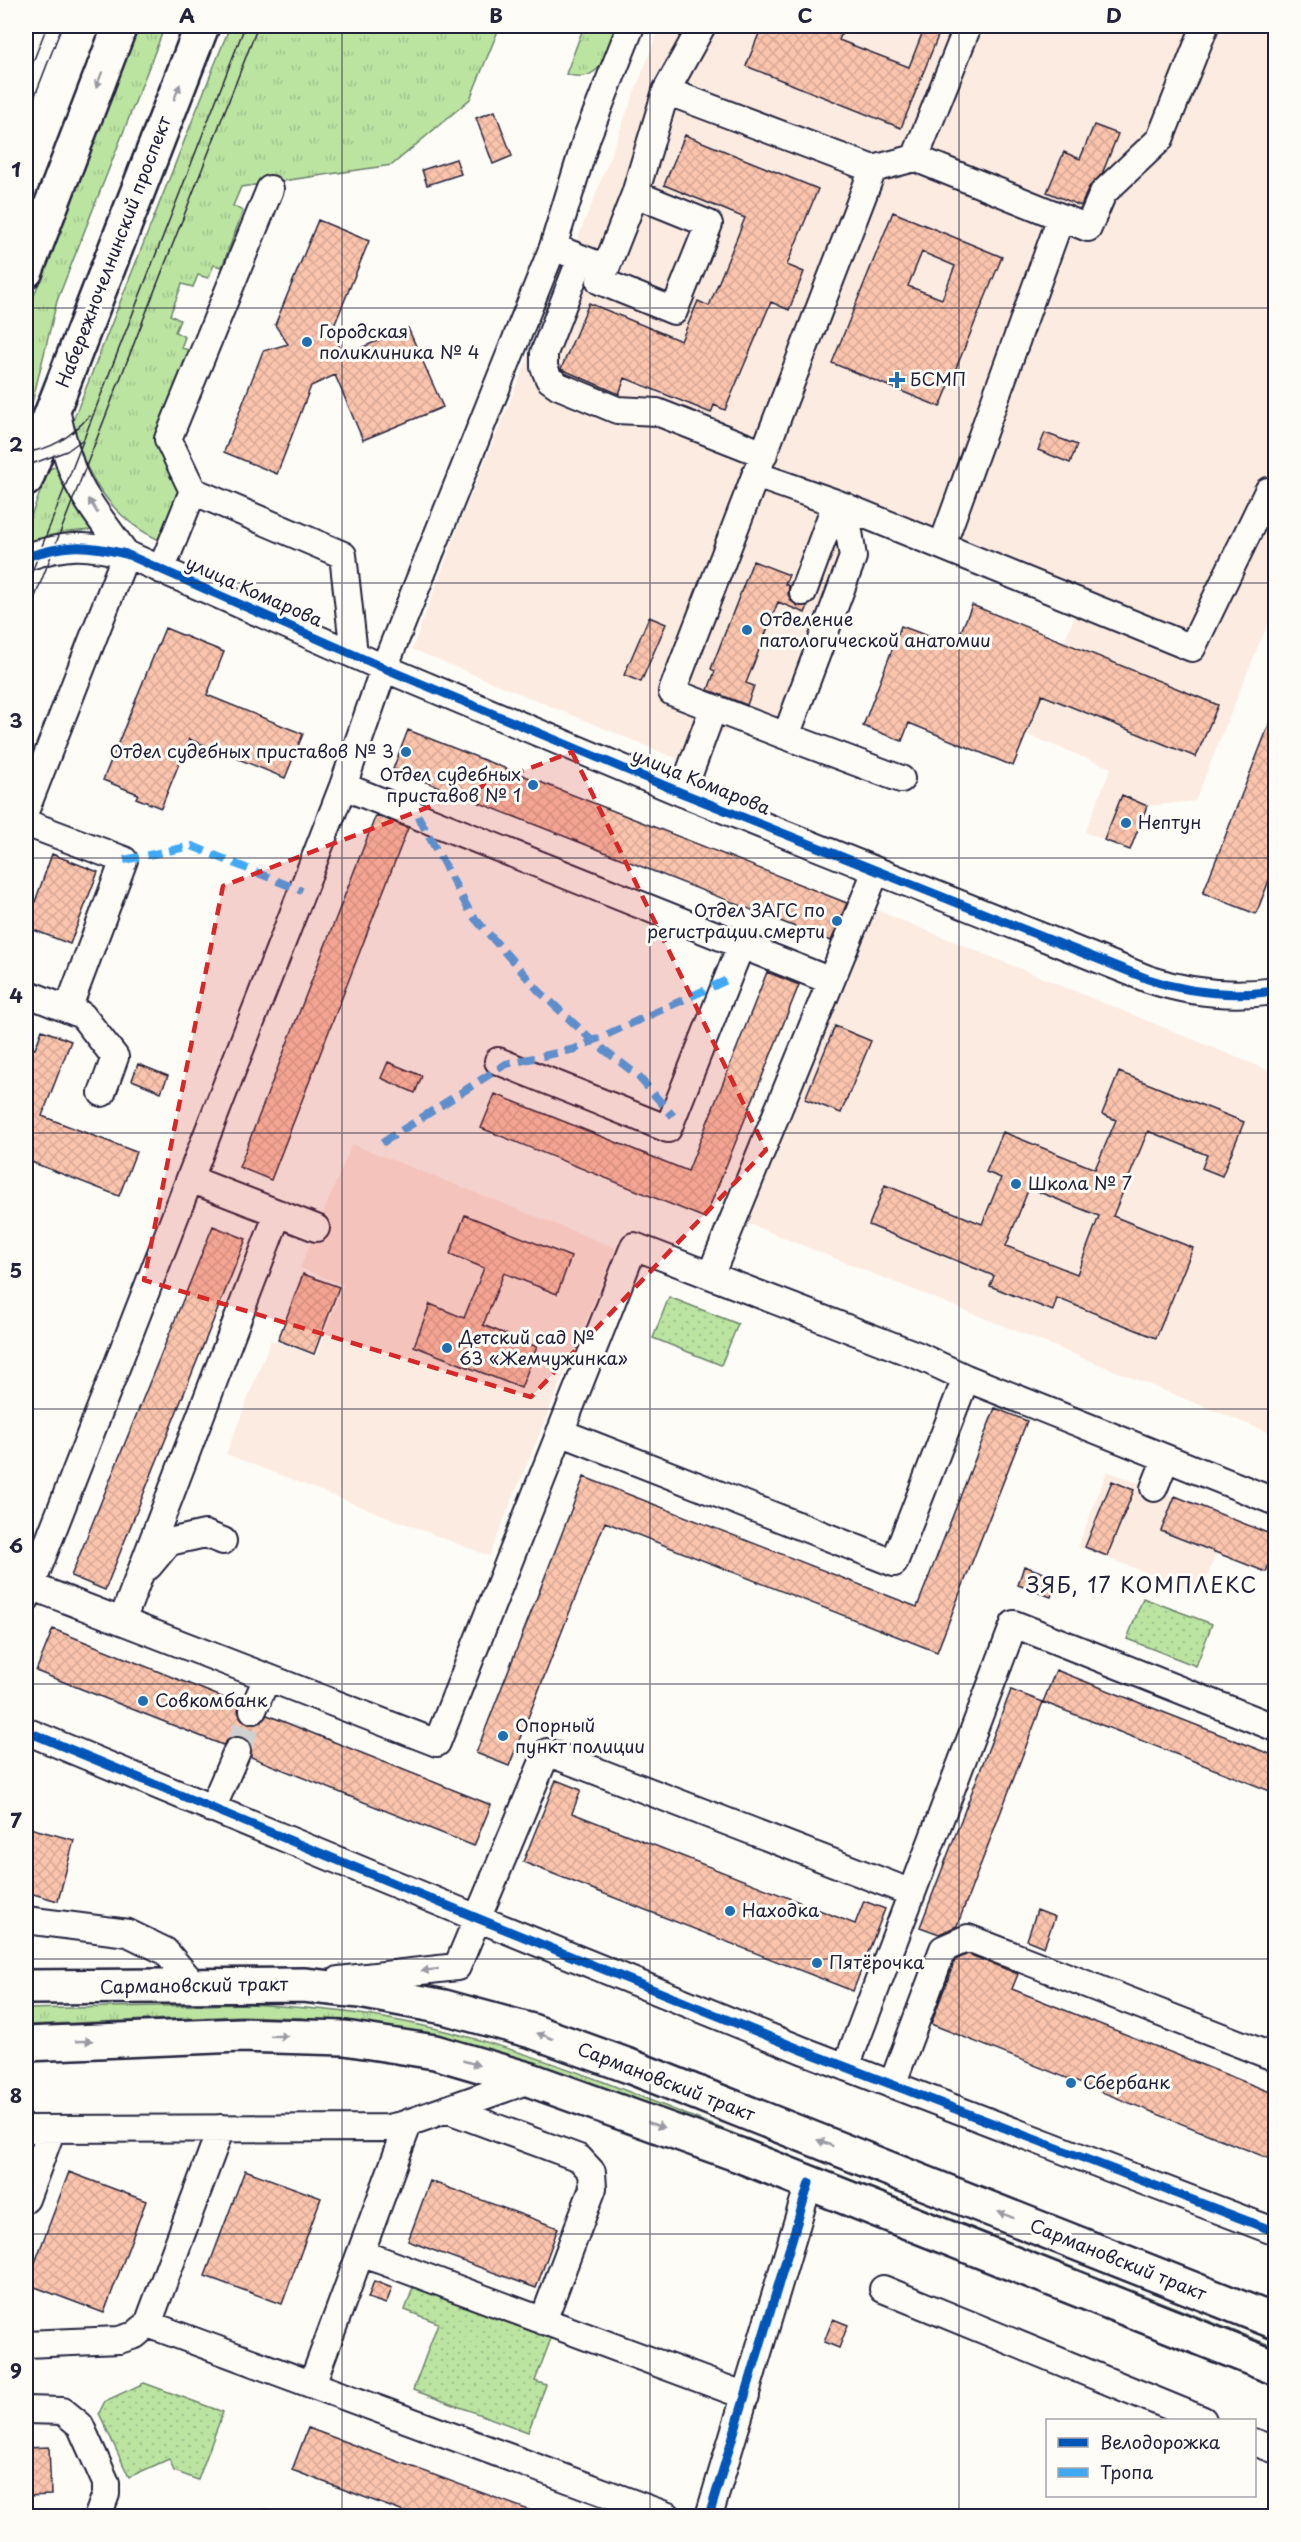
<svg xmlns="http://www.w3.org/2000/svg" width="1301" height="2542" viewBox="0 0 1301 2542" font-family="'Playpen Sans',sans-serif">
<defs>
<pattern id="grass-tufts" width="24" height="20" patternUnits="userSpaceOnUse" patternTransform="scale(1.5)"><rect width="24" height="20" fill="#bbe4a1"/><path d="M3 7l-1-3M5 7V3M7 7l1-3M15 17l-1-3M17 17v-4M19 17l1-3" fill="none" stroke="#a0c38c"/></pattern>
<pattern id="park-dots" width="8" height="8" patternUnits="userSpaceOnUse" patternTransform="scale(1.5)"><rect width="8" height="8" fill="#bbe4a1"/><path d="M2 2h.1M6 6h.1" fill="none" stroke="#a0c38c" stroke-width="1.8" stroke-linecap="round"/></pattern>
<pattern id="building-cross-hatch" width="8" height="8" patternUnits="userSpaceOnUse" patternTransform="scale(1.5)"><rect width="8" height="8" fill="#fbc4ad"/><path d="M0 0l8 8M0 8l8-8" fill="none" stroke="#d7a896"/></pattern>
</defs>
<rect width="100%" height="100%" fill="#fdfcf7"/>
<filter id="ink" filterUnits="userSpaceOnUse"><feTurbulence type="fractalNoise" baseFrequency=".0167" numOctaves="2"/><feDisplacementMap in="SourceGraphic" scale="12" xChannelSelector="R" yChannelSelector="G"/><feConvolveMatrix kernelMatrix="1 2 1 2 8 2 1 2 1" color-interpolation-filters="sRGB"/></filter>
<g filter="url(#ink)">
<path fill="#fcebe1" d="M660 26H1275V610L1258 646 1195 801 1147 806 1122 796 1104 840 1085 832 1111 768 1028 735 1077 609 854 520 790 743 736 727 719 734 710 744 702 769 412 649 466 507 592 204Z
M869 907 1275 1073V1435L742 1221Z
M352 1144 616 1248 489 1556 226 1454 271 1340 316 1356 343 1285 300 1268Z
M1107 1471 1275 1536V1548L1266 1572 1216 1553 1201 1593 1078 1547Z
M265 2507 291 2516H262Z"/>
<path fill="url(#grass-tufts)" stroke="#6e836e" stroke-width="1.5" d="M139 26H165L57 301 32 403 26 418V316Z
M230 26H500L470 99 392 165 241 187 233 206 243 211 222 267 214 265 208 278 198 275 193 287 182 284 170 315 180 320 175 332 185 337 181 348 189 350 154 439 184 499 162 541C113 521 83 473 72 423Z
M584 26H617C607 52 602 86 566 74Z
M61 465 96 530C70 531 48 533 26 545V529L49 469Z
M248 2004C295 2007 343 2010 389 2019 463 2032 534 2056 604 2082L1275 2347V2358L379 2028 302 2018 242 2016 26 2025V2009Z"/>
<path fill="url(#park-dots)" stroke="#6e836e" stroke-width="1.5" d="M669 1297 738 1324 721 1365 653 1338Z
M1143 1598 1212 1624 1196 1666 1127 1639Z
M414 2285 552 2336 535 2381 546 2385 528 2432 413 2390 438 2323 405 2310Z
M144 2383 223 2412 198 2480 174 2471 169 2459 129 2477 99 2413 105 2401Z"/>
<path fill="url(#building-cross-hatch)" stroke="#22223b" stroke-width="1.5" fill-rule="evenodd" d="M762 26H845L839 40 909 67 925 26H942L901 128 746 66Z
M495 111 512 156 493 164 476 118Z
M1094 125 1118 134 1102 174 1089 187 1081 206 1047 192 1064 152 1080 159Z
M685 135 818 189 787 265 804 272 789 310 771 302 725 410 714 405 711 413 625 378 619 394 561 369 589 303 681 341 698 301 709 306 745 218 664 185Z
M456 159 461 174 427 185 422 170Z
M893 212 1002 257 940 407 832 363ZM922 252 955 266 942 299 908 286Z
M318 220 369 241 332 331 344 355 408 328 443 407 363 440 335 375 311 386 277 474 224 452 263 351 288 344 275 325Z
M1045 433 1077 445 1070 463 1038 450Z
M753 561 789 575 785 584 789 586 788 594 791 601 798 606H808L805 613 778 602 746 683 754 686 747 705 708 690 715 671 711 669Z
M972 605 1218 705 1196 757 1042 695 1013 766 909 723 902 741 863 726 901 626 955 646Z
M649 617 666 624 641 682 624 675Z
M165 628 224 652 207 695 303 734 285 778 189 739 161 808 136 798 138 794 103 780Z
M1274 712 1275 865 1256 914 1203 893Z
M408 730 847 903 831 941 393 769Z
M1122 795 1147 806 1130 850 1104 840Z
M376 815 408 828 271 1180 239 1167Z
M52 854 98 872 70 944 26 927Z
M767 972 799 985 705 1218 481 1128 495 1094 688 1171Z
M835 1026 871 1041 841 1113 805 1099Z
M42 1030 71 1041 42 1116 136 1152 119 1196 26 1160V1046L35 1049Z
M388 1062 422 1076 415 1093 381 1078Z
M138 1064 168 1076 161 1092 132 1080Z
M1119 1072 1244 1122 1222 1176 1202 1168 1207 1155 1148 1131 1113 1216 1193 1248 1156 1338 1057 1298 1053 1311 990 1286 994 1276 869 1225 885 1185 982 1224 1001 1178 986 1172 1003 1132 1095 1169 1116 1120 1102 1114ZM1029 1188 1099 1216 1077 1274 1006 1246Z
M465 1215 571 1257 557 1294 504 1273 483 1325 537 1347 521 1388 414 1346 430 1304 464 1318 484 1268 450 1254Z
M213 1226 246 1239 105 1590 71 1576Z
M303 1274 339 1287 314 1354 278 1340Z
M995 1408 1027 1421 937 1652 605 1522 509 1766 476 1753 584 1477 917 1607Z
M1112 1481 1134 1490 1107 1556 1085 1547Z
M1175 1496 1275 1536V1548L1266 1572 1161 1531Z
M1024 1566 1058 1578 1051 1597 1018 1585Z
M53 1629 239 1704 238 1711 241 1718 248 1724 261 1722 267 1715 491 1805 474 1846 251 1757 249 1743 242 1737 229 1739 223 1745 36 1671Z
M1056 1670 1275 1756V1793L1043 1702Z
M1011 1690 1043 1702 957 1926 939 1934 920 1927Z
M556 1780 581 1790 572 1813 855 1924 864 1901 885 1909 853 1991 523 1862Z
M26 1827 74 1840 58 1901 26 1892Z
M1037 1910 1055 1917 1044 1947 1027 1940Z
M968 1954 1018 1974 1012 1989 1275 2094V2161L931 2024 955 1960Z
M245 2170 321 2198 282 2304 205 2276Z
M69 2172 146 2201 104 2313 27 2284Z
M430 2181 558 2228 536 2288 408 2241Z
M374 2281 392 2288 386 2304 368 2298Z
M833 2319 848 2325 839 2348 824 2342Z
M308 2428 542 2515V2517H417L292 2470Z
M49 2447 51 2495 26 2496V2448Z"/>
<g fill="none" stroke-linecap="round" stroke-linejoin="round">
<path stroke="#d1d0d1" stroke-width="26" stroke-dasharray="26 13" stroke-linecap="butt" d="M237 1751 253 1710"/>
<defs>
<path id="minor" d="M666 91 702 26
M915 158 1088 228 1103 193 1160 139 1205 26
M553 247 606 268 635 194 666 91 873 169 915 158 968 26
M581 258 544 353V367L549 379 559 386 617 410 657 412 764 454
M606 268 600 281 674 311 709 224 635 194
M55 403C59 425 64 446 71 467 82 498 107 527 126 554
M756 475 836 503 1192 648 1268 491
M193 491 343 555 354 654
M845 506 853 557 786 736 672 692 873 169
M942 546 1061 217
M26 557C67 544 84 544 126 554L384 668 682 793 1148 979C1189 993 1232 997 1276 991
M161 570 193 491 168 439 270 189
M803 592 836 503
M786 736 901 779
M343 786 831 981
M682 793 713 709
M26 809 126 554
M26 823 124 860 68 1009
M26 993 82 1015 115 1057 102 1093
M498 1061 668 1129 741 945
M190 1179 316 1228
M711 1274 876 871
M560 1432 894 1563 966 1378
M1154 1488 1166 1458
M149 1566 169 1542 205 1534 223 1541
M26 1576 31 1586 437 1743 634 1246 919 1356 966 1378 1276 1502
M26 1599 343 786 384 668 553 247 587 137 631 26
M122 1621 278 1213
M253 1710 267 1678
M26 1731 477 1918 802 2050 1276 2232
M212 1809 237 1751
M26 1920 128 1933 165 1951 196 1987
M339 1980 457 1967 547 1752 912 1893
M846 2067 1014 1624 1276 1728
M892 2085 943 1949 968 1938 1276 2058
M446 2109 579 2158 592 2172 593 2188 543 2321
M26 2129 388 2128 402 2125 529 2080
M26 2199 52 2129
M361 2253 746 2396
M883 2289 1203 2420
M148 2324 668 2516
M26 2344 119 2340 135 2335 148 2324 221 2128
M312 2384 409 2122
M26 2410 63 2411 80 2425 106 2483V2494L98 2516
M1254 2442 1276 2450
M709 2516 809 2183"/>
<path id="major" d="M26 271 120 26
M26 479 202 26
M26 1987 303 1985 360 1991 444 2007 532 2031 629 2066 1276 2322
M26 2044 241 2035 345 2038 435 2052 531 2080 739 2155 1276 2368"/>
</defs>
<use href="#minor" stroke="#22223b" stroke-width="30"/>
<use href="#major" stroke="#22223b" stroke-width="38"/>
<use href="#minor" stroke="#fdfcf7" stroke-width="26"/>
<use href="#major" stroke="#fdfcf7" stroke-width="33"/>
<path stroke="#22223b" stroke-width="1.5" d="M26 80 47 26
M26 119 62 26
M26 452C51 450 72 436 89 416
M26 466 67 451 82 440
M26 587 245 26
M26 620 258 26"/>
<path stroke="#3fa9f5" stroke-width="8" stroke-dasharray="15 8" stroke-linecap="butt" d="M418 816 471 914 539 991 593 1041 637 1075 673 1116
M124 860 192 846 302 891
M382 1143 506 1064 575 1049 727 980"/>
<defs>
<path id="cycleway" d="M26 557C67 544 84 544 126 554L384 668 682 793 1148 979C1189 993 1232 997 1276 991
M26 1731 477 1918 802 2050 1276 2232
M709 2516 809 2183"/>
</defs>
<use href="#cycleway" stroke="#fdfcf7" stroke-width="13"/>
<use href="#cycleway" stroke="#0057b8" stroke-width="9"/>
</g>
<defs><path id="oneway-solid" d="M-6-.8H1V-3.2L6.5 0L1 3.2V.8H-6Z" transform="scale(1.5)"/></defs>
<g fill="#9a9aa2">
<use href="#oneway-solid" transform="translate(99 80) rotate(111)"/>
<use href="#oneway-solid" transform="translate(177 92) rotate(-69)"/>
<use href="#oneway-solid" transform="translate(93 506) rotate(-122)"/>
<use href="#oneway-solid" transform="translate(430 1970) rotate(173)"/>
<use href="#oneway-solid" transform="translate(279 2036) rotate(2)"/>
<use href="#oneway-solid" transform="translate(545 2036) rotate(-160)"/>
<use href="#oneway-solid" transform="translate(84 2041) rotate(-2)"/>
<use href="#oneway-solid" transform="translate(471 2063) rotate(16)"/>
<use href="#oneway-solid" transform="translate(656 2125) rotate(20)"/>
<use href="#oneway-solid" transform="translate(825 2143) rotate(-158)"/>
<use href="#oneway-solid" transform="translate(1006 2215) rotate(-158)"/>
</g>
</g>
<path fill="#d62828" fill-opacity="0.2" stroke="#d62828" stroke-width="4.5" stroke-dasharray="12 8" stroke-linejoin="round" d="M572 752 766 1150 531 1397 144 1280 223 886Z"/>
<path fill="none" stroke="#22223b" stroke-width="1.5" stroke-opacity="0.55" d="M342 26V2516M650 26V2516M959 26V2516M26 308H1276M26 583H1276M26 858H1276M26 1133H1276M26 1409H1276M26 1684H1276M26 1959H1276M26 2234H1276"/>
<g fill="#1f6fb2" stroke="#fdfcf7" stroke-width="2">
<circle cx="307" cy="342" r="6"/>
<path d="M894 371h6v6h6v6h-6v6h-6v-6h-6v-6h6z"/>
<circle cx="747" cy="630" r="6"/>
<circle cx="406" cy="752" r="6"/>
<circle cx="533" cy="785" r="6"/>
<circle cx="1126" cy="823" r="6"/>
<circle cx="837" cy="921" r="6"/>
<circle cx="1016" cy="1184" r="6"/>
<circle cx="447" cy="1348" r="6"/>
<circle cx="143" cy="1701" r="6"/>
<circle cx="503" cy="1736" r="6"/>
<circle cx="730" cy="1911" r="6"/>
<circle cx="817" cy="1963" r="6"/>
<circle cx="1071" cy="2083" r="6"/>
</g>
<g text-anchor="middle" stroke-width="6" stroke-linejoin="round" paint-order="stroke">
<g font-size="18" fill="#22223b" stroke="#fdfcf7">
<text transform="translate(114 252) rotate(-69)" y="6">Набережночелнинский проспект</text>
<text transform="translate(254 592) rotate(24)" y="6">улица Комарова</text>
<text transform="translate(701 782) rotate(22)" y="6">улица Комарова</text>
<text transform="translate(194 1986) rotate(-1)" y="6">Сармановский тракт</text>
<text transform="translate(666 2082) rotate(21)" y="6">Сармановский тракт</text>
<text transform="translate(1118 2260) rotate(22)" y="6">Сармановский тракт</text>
</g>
<g font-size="18" fill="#22223b" stroke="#fdfcf7" text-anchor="start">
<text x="319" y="338">Городская<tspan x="319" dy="21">поликлиника № 4</tspan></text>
<text x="910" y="386">БСМП</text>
<text x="759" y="626">Отделение<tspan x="759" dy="21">патологической анатомии</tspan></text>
<text x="394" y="758" text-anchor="end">Отдел судебных приставов № 3</text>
<text x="521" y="781" text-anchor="end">Отдел судебных<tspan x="521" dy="21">приставов № 1</tspan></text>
<text x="1138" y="829">Нептун</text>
<text x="825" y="917" text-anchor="end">Отдел ЗАГС по<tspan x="825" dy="21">регистрации смерти</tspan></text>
<text x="1028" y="1190">Школа № 7</text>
<text x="459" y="1344">Детский сад №<tspan x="459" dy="21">63 «Жемчужинка»</tspan></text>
<text x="155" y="1707">Совкомбанк</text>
<text x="515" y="1732">Опорный<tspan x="515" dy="21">пункт полиции</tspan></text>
<text x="742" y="1917">Находка</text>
<text x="829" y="1969">Пятёрочка</text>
<text x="1083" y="2089">Сбербанк</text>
</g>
<g font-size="21" letter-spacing="1.5" fill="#22223b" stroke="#fdfcf7">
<text x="1142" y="1593">ЗЯБ, 17 КОМПЛЕКС</text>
</g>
</g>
<rect width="1301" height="2542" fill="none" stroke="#fdfcf7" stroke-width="66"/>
<rect x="1046" y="2419" width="210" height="78" fill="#fdfcf7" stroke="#a5a5ac" stroke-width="1.5"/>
<rect x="1058" y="2438" width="30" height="9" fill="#0057b8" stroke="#a5a5ac" stroke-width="1.5"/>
<text x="1100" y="2449" font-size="18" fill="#22223b">Велодорожка</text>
<rect x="1058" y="2468" width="30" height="9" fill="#3fa9f5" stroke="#a5a5ac" stroke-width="1.5"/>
<text x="1100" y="2479" font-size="18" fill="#22223b">Тропа</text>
<rect x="33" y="33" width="1235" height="2476" fill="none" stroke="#22223b" stroke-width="2"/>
<g font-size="20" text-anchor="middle" font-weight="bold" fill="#22223b">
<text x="187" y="23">A</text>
<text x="496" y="23">B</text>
<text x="805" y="23">C</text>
<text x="1114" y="23">D</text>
<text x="16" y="177">1</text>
<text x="16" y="452">2</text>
<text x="16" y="728">3</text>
<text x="16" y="1003">4</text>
<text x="16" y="1278">5</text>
<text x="16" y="1553">6</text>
<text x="16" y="1828">7</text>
<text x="16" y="2103">8</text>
<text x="16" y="2378">9</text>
</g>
</svg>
